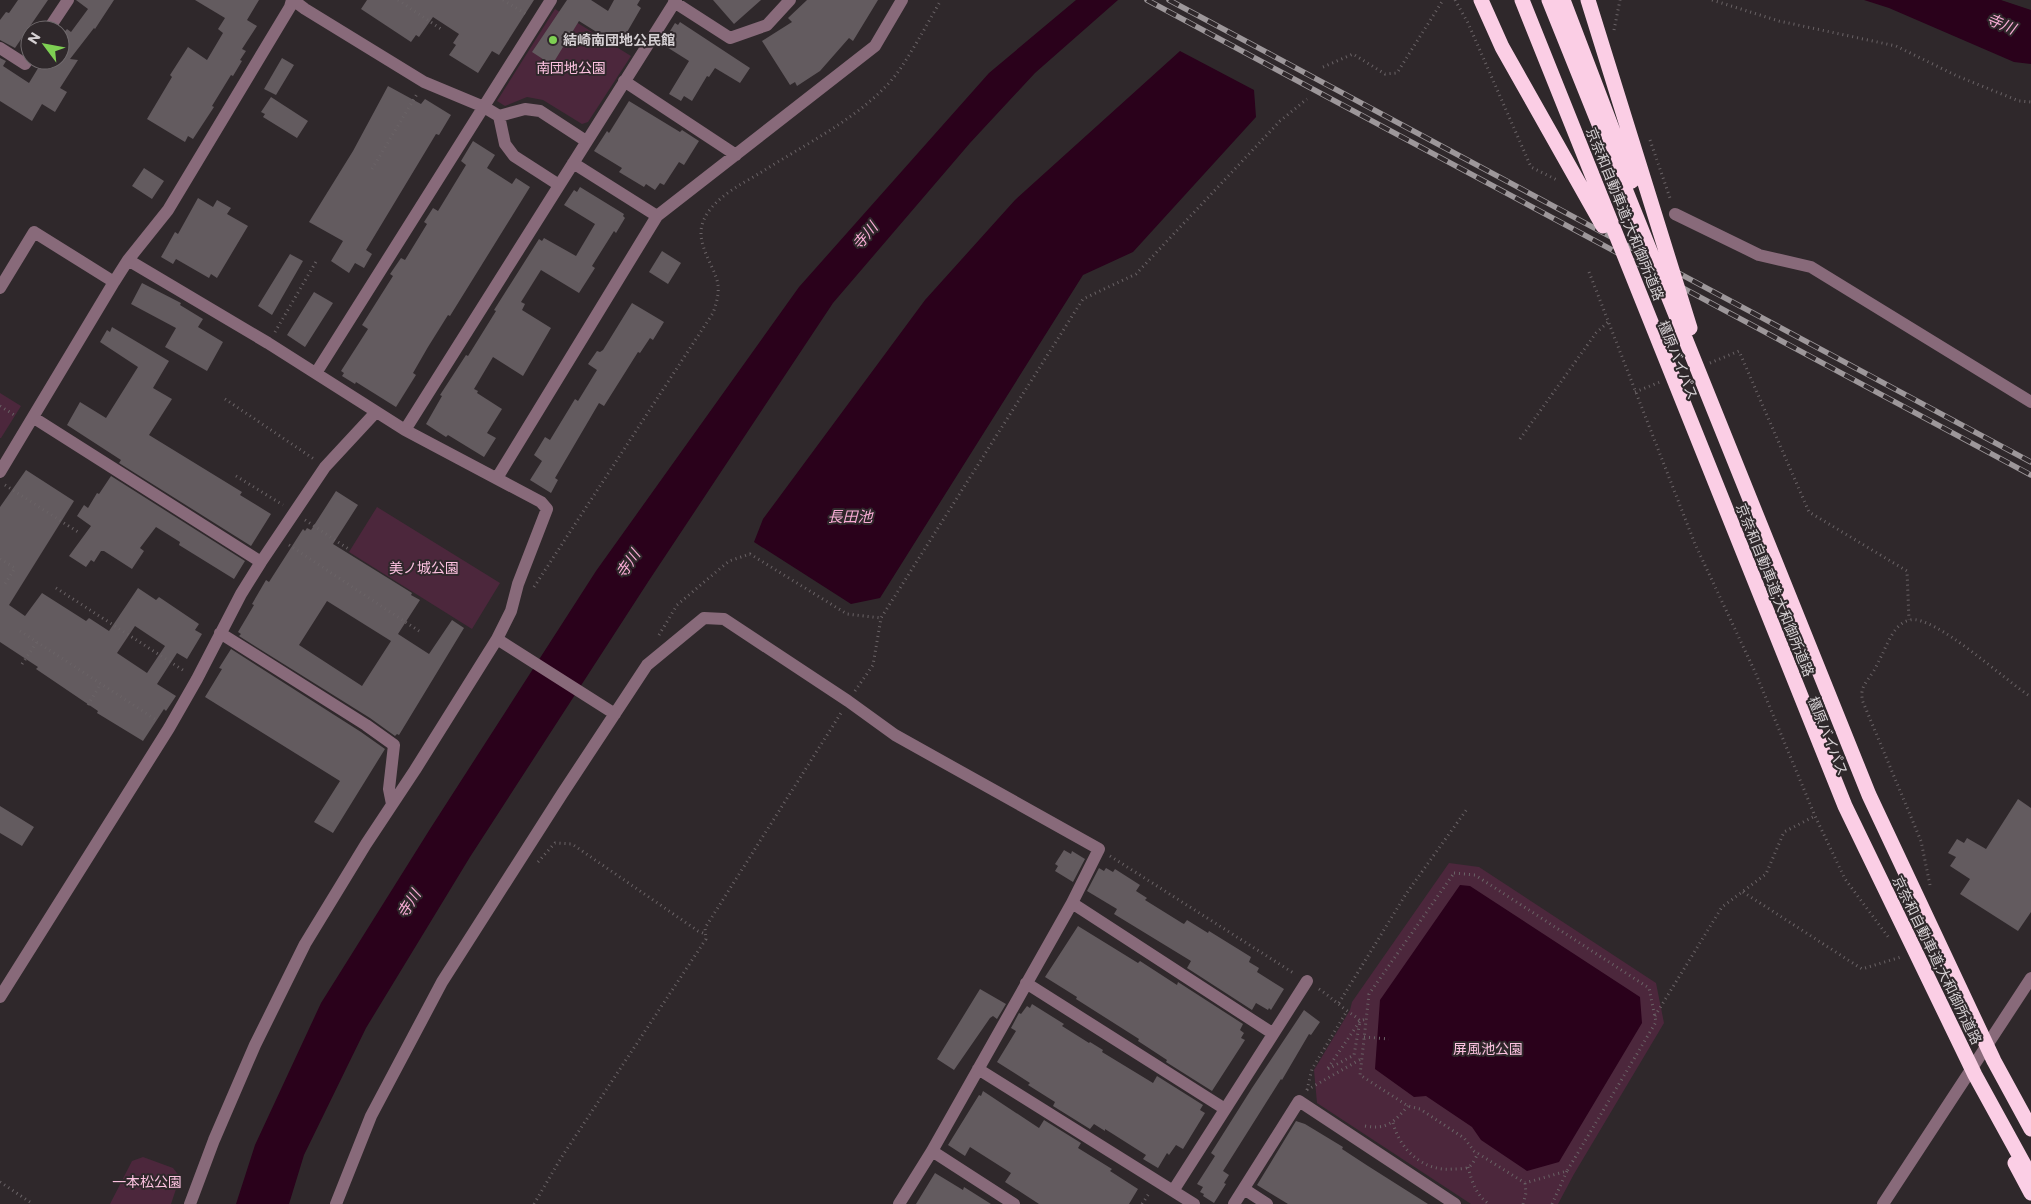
<svg xmlns="http://www.w3.org/2000/svg" width="2031" height="1204" viewBox="0 0 2031 1204" font-family="Commissioner,'Noto Sans JP',sans-serif">
<rect width="100%" height="100%" fill="#2f282b"/>
<path fill="#4c273c" d="M555 9 631 56 588 122 582 124 543 100 527 97 505 106 497 101Z
M0 393 21 406 1 438H0Z
M377 507 500 583 472 629 349 552Z
M1449 863 1479 867 1656 983 1664 1023 1574 1174 1558 1204H1471L1317 1103 1314 1070 1350 1010 1352 1002Z
M143 1157 173 1168 180 1177 171 1204H110L132 1161Z"/>
<path fill="#2a011b" d="M1076 0H1118L1035 73 970 143 833 303 648 582 470 857 366 1028 304 1155 289 1204H236L255 1145 321 1003 430 829 596 571 799 287 989 73Z
M1864 0H2001L2031 10V64L2014 62 1889 8Z
M1180 51 1254 90 1256 117 1133 252 1083 275 880 598 851 604 754 542 763 519 925 300 1015 200Z
M1460 885 1470 886 1640 997 1642 1023 1559 1162 1527 1171 1481 1140 1472 1127 1426 1096 1414 1097 1375 1069 1380 1000Z"/>
<path fill="#635b5f" fill-rule="evenodd" d="M18 0H48L15 48 0 40V20L6 12 9 13Z
M76 0H114L95 29 94 28 70 59 78 60 60 88 67 92 55 112 42 104 32 121 0 101V58L6 61 3 66 29 83 43 60H60V37L67 29 71 32 88 9Z
M195 0H259L247 20 257 26 242 49 246 51 240 60 242 61 233 76 231 75 212 106 214 107 193 139 188 136 185 142 147 119 172 77 170 75 188 47 207 60 223 33 218 29 225 18Z
M367 0H534L499 55 492 51 478 73 449 55 456 45 453 43 459 34 433 17 419 37 416 35 411 42 361 9Z
M567 0H591L608 11 614 0H640L637 5 641 8 619 46 579 21 552 65 532 52Z
M713 0H761L734 24Z
M807 0H878L853 41 849 38 820 71 797 86 795 82 790 85 762 41 792 22 788 18Z
M680 22 750 68 740 83 715 68 709 77 707 76 692 101 684 96 681 101 669 94 689 61 662 44 675 23 678 25Z
M282 58 294 65 276 95 264 89Z
M388 86 421 104 425 99 451 115 439 135 436 134 366 250 372 254 364 268 355 263 349 273 331 261 343 241 309 222 353 151Z
M271 97 308 121 297 138 263 117 265 114 261 112Z
M629 101 680 132 682 130 699 141 684 165 679 162 664 185 660 183 655 190 646 184 644 187 619 172 622 168 594 151 607 131 609 133Z
M473 141 495 155 487 168 512 184 516 178 530 187 450 316 448 315 428 347 413 373 416 375 396 407 356 382 355 384 342 376 344 373 341 371 368 329 362 325 393 276 390 274 401 258 405 260 427 224 424 222 433 208 438 211 466 165 461 161Z
M144 168 164 181 152 199 132 186Z
M580 187 624 214 623 216 625 218 616 233 614 231 592 266 595 268 579 293 541 270 521 302 525 304 522 310 551 328 523 376 493 357 474 389 478 391 477 393 502 409 487 433 496 438 484 457 448 435 446 437 426 424 442 396 440 395 466 355 468 356 496 311 494 310 539 239 542 241 544 238 576 256 595 224 564 205 574 190 577 192Z
M198 198 213 207 217 200 231 208 227 214 248 226 217 278 211 274 209 278 176 259 173 264 161 257 175 232 178 234Z
M662 251 681 263 668 284 649 272Z
M290 254 303 261 272 315 258 306Z
M142 283 181 303 180 305 203 319 198 327 223 342 207 371 165 347 176 328 131 304Z
M314 292 333 303 305 347 287 335Z
M632 303 664 322 653 340 650 338 640 353 638 352 604 406 599 403 555 478 558 480 551 493 530 480 542 461 534 455 545 437 550 440 575 399 578 401 597 370 588 364 597 351 600 352 603 350Z
M112 327 169 361 153 388 172 399 149 435 242 492 240 495 271 514 251 546 119 463 121 460 67 425 80 402 106 418 138 367 100 342 107 330 110 332Z
M26 470 74 501 9 605 25 616 42 593 86 621 89 618 109 631 138 588 156 600 159 597 199 624 195 630 202 634 187 659 177 653 157 684 176 696 166 711 164 709 143 741 97 713 98 711 36 669 38 667 0 642V507ZM135 626 165 646 147 673 117 653Z
M111 476 245 561 234 579 179 545 180 542 156 527 140 548 144 551 132 569 104 551H101L94 562 91 560 86 567 69 556 91 526 77 516 84 505 88 508 97 493 99 494Z
M336 491 358 505 333 544 412 593 411 595 420 600 398 634 429 654 452 620 464 628 399 735 397 734 395 736 370 718 239 636 241 634 238 632 254 605 252 604 266 580 269 582 303 529 305 531 307 528 311 530ZM327 601 391 641 362 686 299 645Z
M231 649 361 732 385 749 333 833 314 822 340 781 205 697 222 669 219 668Z
M2018 799 2031 808V912L2018 931 1960 894 1970 879 1950 866 1956 857 1948 853 1957 839 1964 843 1967 838 1986 849Z
M0 806 34 827 22 846 0 833Z
M1064 850 1071 854 1072 851 1085 859 1073 882 1055 871 1058 866 1055 864Z
M1099 868 1104 871 1106 868 1113 872 1115 869 1140 885 1136 891 1147 898 1145 900 1182 923 1184 924 1187 920 1208 933 1209 931 1251 957 1249 962 1259 968 1257 972 1284 989 1271 1010 1269 1008 1268 1010 1256 1003 1252 1010 1187 968 1191 961 1114 914 1117 909 1087 891Z
M1078 926 1138 963 1140 961 1177 985 1178 982 1243 1024 1240 1030 1244 1033 1241 1038 1245 1040 1212 1091 1166 1062 1167 1060 1138 1041 1139 1039 1076 999 1077 997 1045 977Z
M980 989 1006 1004 997 1019 993 1016 990 1018 954 1070 937 1059Z
M1032 1004 1064 1024 1062 1026 1089 1043 1090 1042 1103 1050 1102 1052 1153 1083 1157 1076 1203 1105 1200 1110 1205 1113 1183 1149 1176 1145 1169 1155 1167 1153 1158 1168 1143 1159 1146 1155 1105 1129V1131L1094 1124 1090 1129 1053 1106 1055 1102 1028 1085 1030 1083 997 1062 1016 1031 1011 1028 1019 1013 1021 1014 1027 1006 1030 1008Z
M1304 1010 1320 1022 1311 1035 1309 1034 1282 1080 1281 1079 1223 1171 1229 1175 1224 1183 1226 1184 1214 1203 1203 1196 1204 1194 1200 1192 1203 1187 1197 1184 1215 1156 1211 1153 1252 1088Z
M983 1091 1039 1128 1044 1120 1081 1143 1078 1148 1112 1169 1110 1171 1138 1189 1129 1204H1039L1005 1182 1011 1173 970 1147 965 1156 948 1145 979 1095 981 1096Z
M1296 1121 1305 1124 1343 1147 1342 1149 1368 1166 1428 1204H1288L1257 1185Z
M935 1173 963 1190 964 1187 991 1204H916Z"/>
<g fill="none" stroke-linecap="round" stroke-linejoin="round">
<path stroke="#6a6366" stroke-width="3" stroke-dasharray="1 4" stroke-linecap="butt" d="M398 0 441 29
M503 0 526 14
M1455 0 1468 23 1531 167 1559 181
M1712 0 1779 21 1896 46 1957 76 2019 101 2031 102
M1614 30 1620 0
M1323 67 1353 54 1385 74 1397 73 1443 0
M1650 140 1671 201
M372 169 417 94
M1589 272 1695 544 1756 674 1815 816 1845 879 1889 938
M275 332 317 260
M1710 363 1739 351 1809 512 1907 571 1909 620
M1635 392 1660 382
M225 399 314 459
M0 406 16 416
M1520 439 1596 333 1608 322
M236 476 283 505
M5 485 78 532
M305 520 350 550
M289 545 419 631
M0 559 15 568 5 584
M534 587 713 313C717 302 720 291 717 280 712 263 697 244 702 225 709 200 740 185 760 173 805 144 866 115 898 72 914 49 927 24 941 0
M56 588 186 672
M20 631 158 721
M659 635 677 605 729 561 750 554 847 614 881 618
M22 664 37 642
M855 691 873 665 881 618 1083 299 1136 274 1280 121 1307 99
M88 705 100 685
M1110 856 1295 974
M538 862 555 843 572 844 698 931 705 934
M1454 873 1475 875 1649 988 1656 1022 1567 1171 1525 1183 1474 1151 1464 1138 1420 1109 1408 1106 1360 1075 1369 994Z
M1930 885 1921 841 1863 702C1859 688 1866 683 1873 672 1877 666 1879 660 1882 655 1888 642 1895 623 1910 620 1934 614 2007 682 2031 697
M1743 892 1862 969 1901 957
M1319 989C1329 996 1337 1003 1346 1010 1351 1014 1356 1016 1360 1021L1354 1055 1328 1069
M1339 1003 1406 894 1467 809
M1655 1016 1722 907 1766 874 1784 832 1815 816
M1364 1037 1389 1039
M1328 1068 1360 1021 1366 1019
M1307 1090 1312 1069 1347 1011
M1307 1090 1361 1059
M1393 1123C1400 1150 1424 1172 1453 1169 1458 1169 1465 1169 1469 1167 1473 1164 1476 1157 1478 1153
M1365 1126C1387 1130 1394 1122 1408 1106
M1468 1167C1472 1182 1476 1195 1489 1204
M0 1182 33 1204
M534 1204 561 1158 706 939 705 928 841 713
M1142 1204 1150 1192
M1523 1204 1526 1193 1525 1183
M1552 1204 1567 1171"/>
<path stroke="#886a7a" stroke-width="12" d="M293 0 305 9 424 82 484 107 499 116
M674 2 730 38 767 25 790 0
M48 30 68 0
M0 48 25 64 30 56
M624 81 736 155
M573 163 657 216
M559 185 514 156 505 144 499 116 525 109 540 111 586 141
M1675 214 1759 255 1811 267 2031 402
M128 260 268 343 405 430 541 502 547 509 518 584 511 611 497 639 415 770 366 844 305 944 255 1045 214 1140 190 1204
M0 288 34 232 114 282
M316 373 551 0
M34 418 261 562
M405 430 676 0
M0 472 114 282 128 260 168 210 290 7 292 0
M497 478 657 216 875 46 902 0
M220 633 366 725 394 745 389 789 392 804
M497 639 615 714
M1072 903 1272 1033
M1026 983 1225 1109
M0 997 169 728 197 679 241 594 261 562 325 467 376 412
M978 1069 1194 1204
M932 1151 1014 1204
M1244 1189 1267 1204
M1173 1191 1307 981
M336 1204 371 1116 442 982 562 794 647 665 704 618 724 619 848 701 895 735 1099 849 1072 903 932 1151 899 1204
M1234 1204 1299 1101 1455 1204
M1883 1204 2031 978"/>
<path stroke="#fbcee5" stroke-width="15" d="M2015 1163 2031 1193"/>
<defs>
<path id="rail" d="M1147 0 2031 475
M1169 0 2031 462"/>
</defs>
<use href="#rail" stroke="#9d979a" stroke-width="5.5"/>
<use href="#rail" stroke="#2f282b" stroke-width="4" stroke-dasharray="11" stroke-linecap="butt"/>
<path stroke="#fbcee5" stroke-width="15" d="M1481 0 1502 47 1603 226
M1522 0 1845 806 1975 1075 2031 1177
M1549 0 1869 795 1994 1061 2031 1129
M1563 0 1632 181
M1588 0 1690 328"/>
</g>
<circle fill="#7ed053" stroke="#2f282b" stroke-width="2" cx="553" cy="40" r="5"/>
<g text-anchor="middle" stroke-width="4" stroke-linejoin="round" paint-order="stroke">
<g font-size="14" font-weight="bold" fill="#d5d0d3" stroke="#2f282b" text-anchor="start">
<text x="563" y="45">結崎南団地公民館</text>
</g>
<g font-size="14" fill="#fcc2e0" stroke="#2f282b">
<text x="571" y="73">南団地公園</text>
<text x="424" y="573">美ノ城公園</text>
<text x="1488" y="1054">屏風池公園</text>
<text x="147" y="1187">一本松公園</text>
</g>
<g font-size="14" fill="#d5d0d3" stroke="#2f282b">
<text transform="translate(1625 214) rotate(68)" y="5">京奈和自動車道;大和御所道路</text>
<text transform="translate(1678 360) rotate(68)" y="5">橿原バイパス</text>
<text transform="translate(1775 590) rotate(68)" y="5">京奈和自動車道;大和御所道路</text>
<text transform="translate(1828 736) rotate(68)" y="5">橿原バイパス</text>
<text transform="translate(1937 960) rotate(64)" y="5">京奈和自動車道;大和御所道路</text>
</g>
<g font-size="15" font-style="italic" fill="#f8acd5" stroke="#2f282b">
<text transform="translate(2001 24) rotate(23)" y="5">寺川</text>
<text transform="translate(865 236) rotate(-50)" y="5">寺川</text>
<text x="850" y="522">長田池</text>
<text transform="translate(628 564) rotate(-56)" y="5">寺川</text>
<text transform="translate(409 904) rotate(-58)" y="5">寺川</text>
</g>
</g>
<g transform="translate(45 45) rotate(302)"><circle r="24" fill="#2f282b" stroke="#716b6e"/>
<path d="M0-4L9 19L0 12L-9 19Z" fill="#7ed053"/>
<text y="-8" font-size="14" font-weight="bold" text-anchor="middle" fill="#d5d0d3">N</text>
</g>
</svg>
